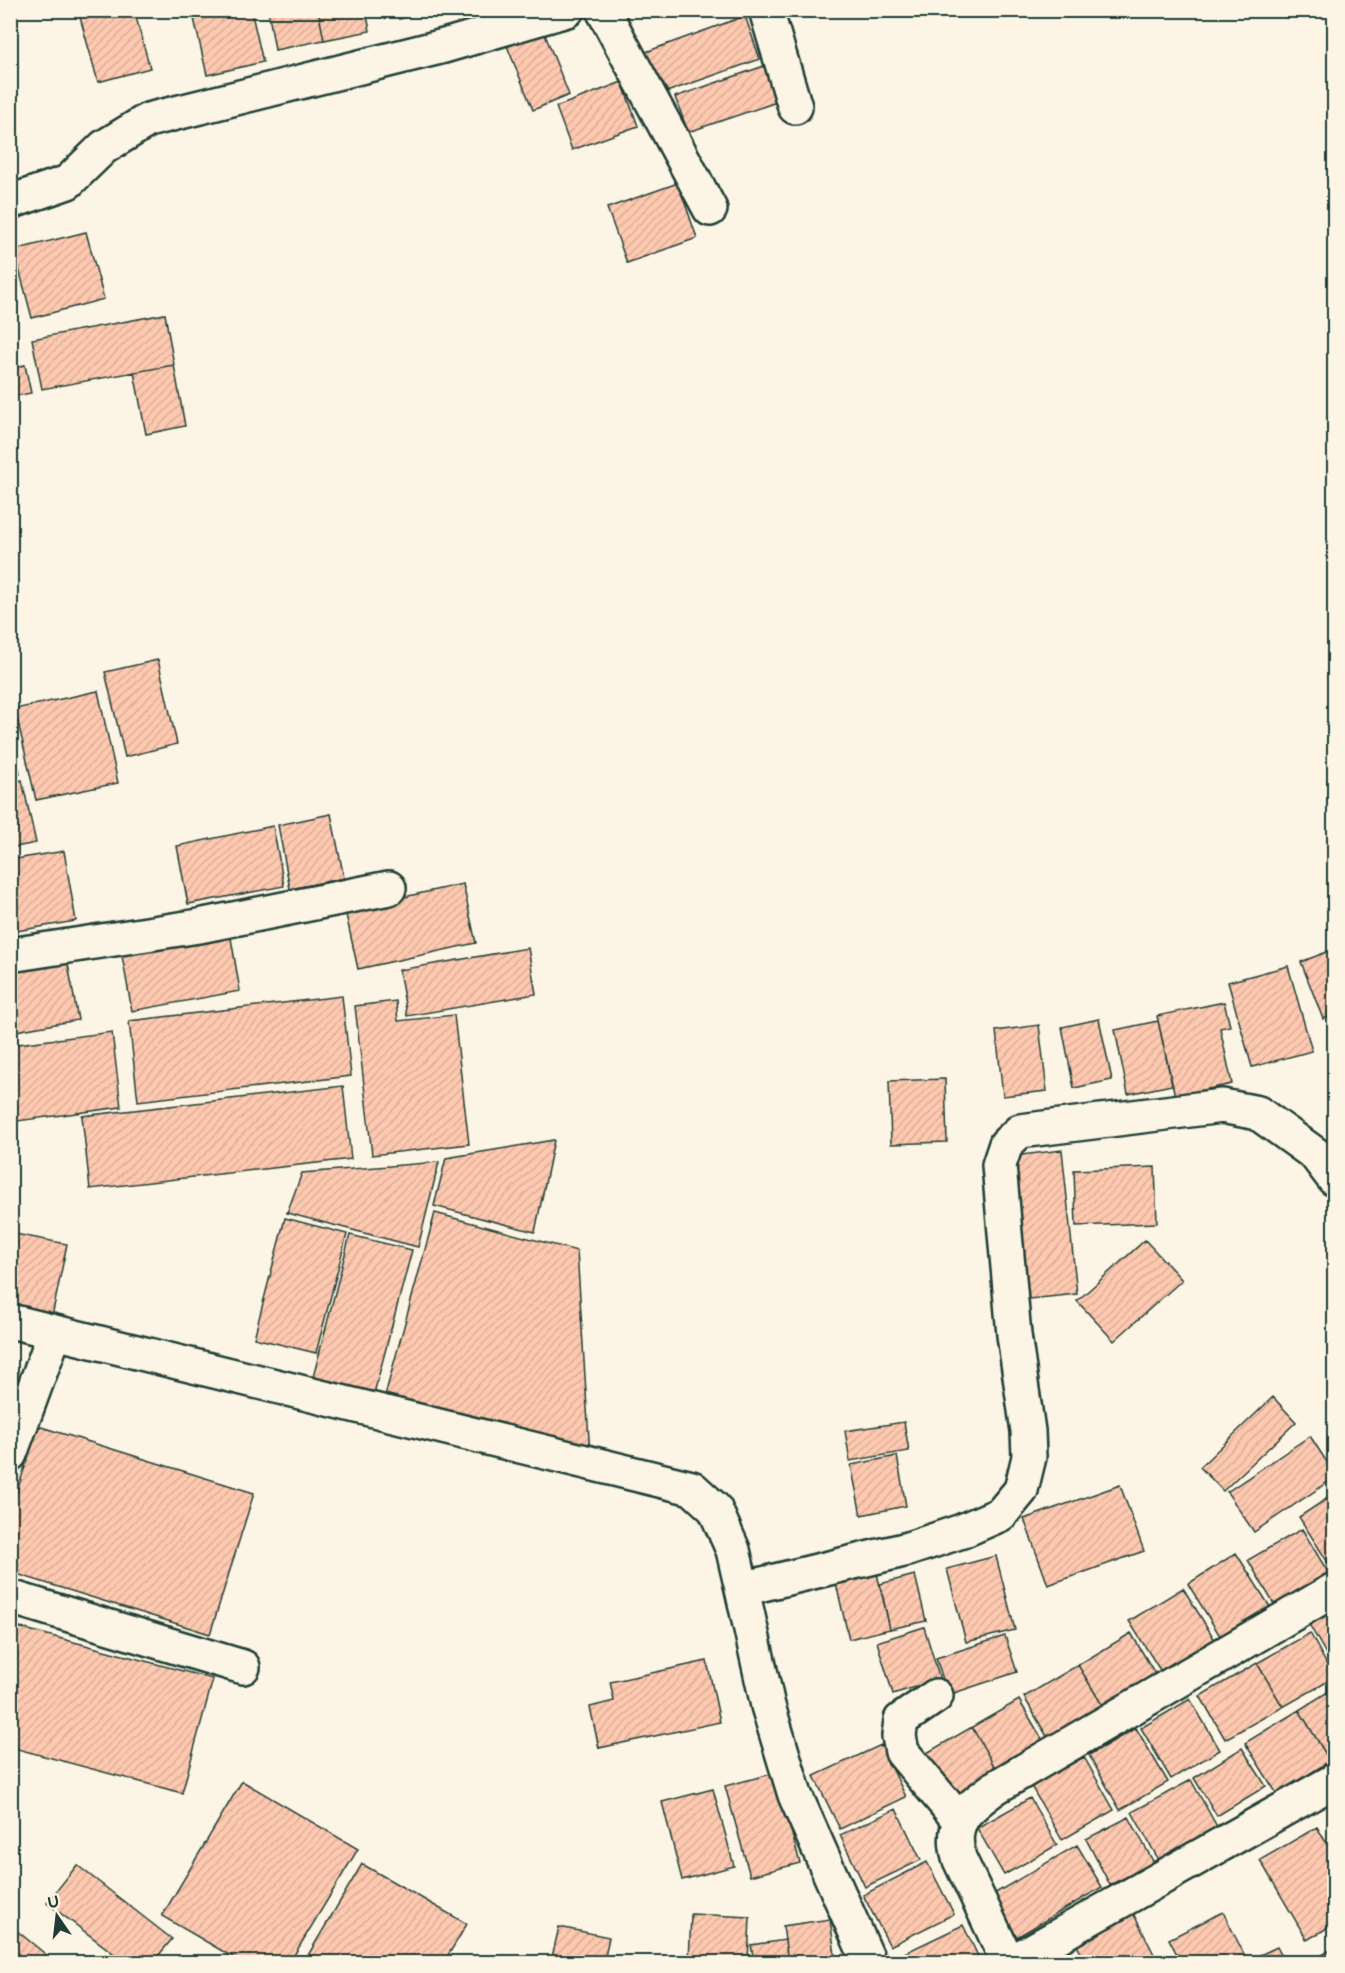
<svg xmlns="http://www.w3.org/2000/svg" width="1345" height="1973" viewBox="0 0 1345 1973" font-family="'Balsamiq Sans',sans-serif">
<defs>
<pattern id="building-hatch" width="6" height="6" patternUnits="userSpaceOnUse" patternTransform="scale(1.5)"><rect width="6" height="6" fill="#fec9b0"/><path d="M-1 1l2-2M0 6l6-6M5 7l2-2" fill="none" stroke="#d9ae98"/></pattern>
</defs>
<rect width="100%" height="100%" fill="#fcf5e5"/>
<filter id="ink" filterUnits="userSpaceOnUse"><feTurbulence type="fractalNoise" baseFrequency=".0167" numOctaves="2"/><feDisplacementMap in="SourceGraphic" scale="12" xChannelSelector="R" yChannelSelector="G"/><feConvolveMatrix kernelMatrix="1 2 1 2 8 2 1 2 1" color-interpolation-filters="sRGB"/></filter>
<g filter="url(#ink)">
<path fill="url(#building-hatch)" stroke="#1f3d34" stroke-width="1.5" d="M78 10H134L150 68 98 82Z
M208 10H251L263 62 207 75 193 14Z
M268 10H318L324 40 275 50Z
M318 10H366L370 31 324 40Z
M397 10H434L399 19Z
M745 16 760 59 658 95 643 53Z
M544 32 569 95 533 110 507 46Z
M764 66 777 102 688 132 675 97Z
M622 82 638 126 572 150 556 107Z
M10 108 17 151 10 152Z
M678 183 697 238 627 263 607 208Z
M86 232 104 299 32 318 14 250Z
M165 314 174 365 42 389 32 339Z
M25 365 31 393 10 397V368Z
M174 365 185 426 146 434 134 372Z
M158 660 177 744 125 757 105 672Z
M98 691 118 783 36 800 15 709Z
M10 726 20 774 10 776Z
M22 780 36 843 10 848V783Z
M331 814 344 878 290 889 278 825Z
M273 826 284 886 188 904 177 846Z
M64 851 76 921 10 932V860Z
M463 884 476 943 358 969 345 910Z
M230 932 240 991 132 1011 121 950Z
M528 948 536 994 407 1016 399 970Z
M1334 949V1015L1323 1019 1301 962Z
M67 958 78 1020 10 1032V968Z
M1288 966 1312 1051 1252 1067 1228 982Z
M342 996 351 1076 138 1101 129 1021Z
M396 1001 398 1021 454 1015 469 1144 372 1155 355 1006Z
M1224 1002 1230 1026 1220 1028 1232 1084 1175 1096 1157 1016Z
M1099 1019 1112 1080 1074 1088 1062 1027Z
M1158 1021 1172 1085 1128 1094 1115 1030Z
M1039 1025 1047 1091 1003 1096 996 1031Z
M112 1032 121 1107 10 1122V1045Z
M945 1079 947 1142 891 1144 889 1081Z
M343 1086 351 1159 90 1189 82 1116Z
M554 1140 535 1232 434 1206 446 1158Z
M1062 1150 1077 1294 1020 1300 1005 1157Z
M439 1162 418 1247 287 1213 302 1173Z
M1155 1167 1157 1223 1076 1226 1074 1170Z
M435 1213 577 1251 590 1455 383 1403Z
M285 1218 347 1234 316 1353 254 1338Z
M10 1233 67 1244 51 1321 10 1313Z
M350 1235 412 1250 372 1401 311 1385Z
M1145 1240 1182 1280 1114 1341 1077 1301Z
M1273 1397 1296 1422 1223 1491 1200 1467Z
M904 1422 909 1451 850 1461 845 1431Z
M38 1426 254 1493 210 1634 10 1572V1513Z
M1310 1436 1334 1473V1478L1254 1532 1227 1492Z
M897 1456 906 1506 861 1515 851 1465Z
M1120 1485 1144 1551 1048 1585 1024 1519Z
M1334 1494V1572L1299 1517Z
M1302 1529 1332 1579 1278 1611 1248 1560Z
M1236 1553 1274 1613 1225 1644 1188 1584Z
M996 1556 1015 1630 966 1642 947 1569Z
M875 1565 890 1629 849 1639 834 1575Z
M915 1575 926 1621 890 1629 880 1584Z
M1183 1588 1218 1645 1165 1678 1129 1621Z
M1334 1609V1668L1309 1624Z
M10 1625 213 1679 182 1793 10 1747Z
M924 1627 940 1679 893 1694 877 1642Z
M1131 1633 1157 1677 1104 1708 1078 1665Z
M1310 1633 1334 1678 1283 1707 1257 1663Z
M1005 1636 1017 1672 948 1695 936 1658Z
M707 1661 720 1722 599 1748 590 1707 614 1701 610 1682Z
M1257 1663 1283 1707 1225 1739 1200 1696Z
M1078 1665 1104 1708 1049 1740 1024 1697Z
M1334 1688V1759L1330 1761 1299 1710Z
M1190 1699 1220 1750 1171 1779 1141 1728Z
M1019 1700 1045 1744 997 1771 972 1727Z
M1299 1710 1330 1761 1277 1794 1245 1743Z
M972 1727 997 1771 950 1798 925 1754Z
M1136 1728 1168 1782 1120 1810 1089 1755Z
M881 1745 906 1797 840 1829 814 1776Z
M1242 1748 1266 1786 1217 1816 1194 1778Z
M1084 1757 1114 1810 1062 1840 1031 1786Z
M775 1773 800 1863 750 1876 725 1786Z
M1191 1780 1220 1832 1161 1864 1132 1812Z
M242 1781 358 1849 290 1962H241L162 1916Z
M713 1789 734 1866 682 1880 662 1802Z
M1030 1798 1057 1845 1004 1875 977 1828Z
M896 1809 921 1860 865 1887 840 1835Z
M1129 1817 1154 1863 1110 1885 1086 1839Z
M1317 1827 1334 1856V1924L1307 1940 1260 1860Z
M1077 1845 1102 1887 1017 1937 992 1895Z
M927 1862 954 1914 890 1946 863 1895Z
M362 1864 467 1924 444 1962H304Z
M77 1865 172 1939 153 1962H125L47 1903Z
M1223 1912 1246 1958 1236 1962H1181L1169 1939Z
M1133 1913 1158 1962H1086L1075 1942Z
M691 1914 750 1917 748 1962H689Z
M830 1919 836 1962H788L783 1926Z
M963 1925 981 1962H894L892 1959Z
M559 1927 609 1937 604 1962H551Z
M16 1930 55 1962H10V1936Z
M785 1940 788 1962H754L751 1945Z
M1066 1946 1075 1962H1034Z
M1277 1947 1285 1962H1245Z
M1334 1948V1962H1314L1313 1960Z"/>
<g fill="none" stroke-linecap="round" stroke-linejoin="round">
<defs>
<path id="minor" d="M603 10 710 209
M766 10 795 107
M10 202 68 182 104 147 148 120 444 46 567 10
M10 955 199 926 389 888
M10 1321 692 1488 715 1509 733 1550 742 1589
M10 1454 55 1332
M10 1597 243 1667
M936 1696 901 1720 899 1736 902 1752 959 1820
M869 1962 795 1795 768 1706 742 1589 908 1549 962 1531 1001 1514 1021 1490 1029 1457 1028 1431 1014 1335 999 1165 1006 1144 1020 1131 1222 1106 1258 1113 1315 1154 1334 1179
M1008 1962 959 1858C949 1820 967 1809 996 1787L1334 1590
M1012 1962 1334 1781"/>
</defs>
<use href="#minor" stroke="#1f3d34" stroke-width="38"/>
<use href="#minor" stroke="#fcf5e5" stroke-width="33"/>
</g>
</g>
<rect width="1345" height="1973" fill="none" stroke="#fcf5e5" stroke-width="36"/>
<rect x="18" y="18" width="1309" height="1937" fill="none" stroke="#1f3d34" stroke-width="2" filter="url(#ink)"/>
<g transform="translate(57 1916) rotate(346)" stroke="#fcf5e5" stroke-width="4.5" paint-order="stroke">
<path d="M0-4.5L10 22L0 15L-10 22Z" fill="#1f3d34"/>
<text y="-9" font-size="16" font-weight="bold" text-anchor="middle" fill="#1f3d34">U</text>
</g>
</svg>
